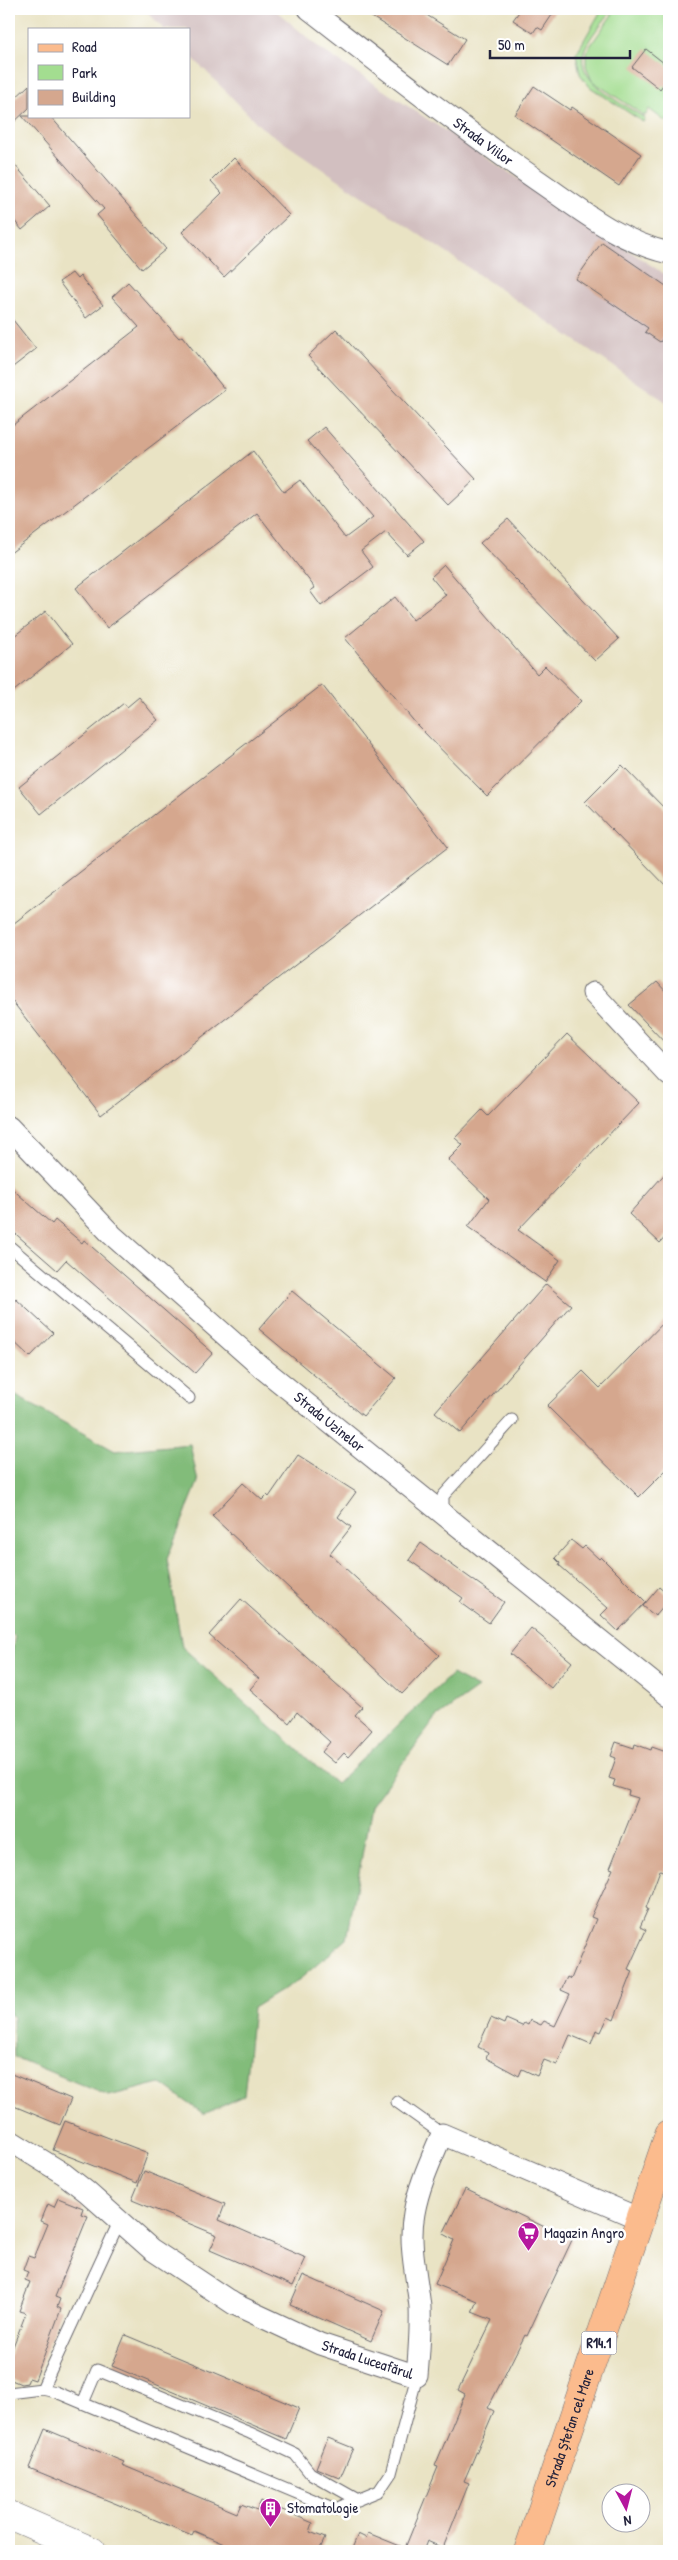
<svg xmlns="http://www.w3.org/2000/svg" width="678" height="2560" viewBox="0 0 678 2560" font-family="'Patrick Hand',sans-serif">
<rect width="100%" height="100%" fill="#fff"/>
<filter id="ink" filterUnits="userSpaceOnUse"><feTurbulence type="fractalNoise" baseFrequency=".02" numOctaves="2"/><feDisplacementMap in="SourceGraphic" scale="10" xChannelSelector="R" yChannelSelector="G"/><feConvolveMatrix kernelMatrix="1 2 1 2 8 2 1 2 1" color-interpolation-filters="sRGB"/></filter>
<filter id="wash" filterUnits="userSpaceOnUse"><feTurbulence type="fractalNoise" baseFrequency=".0096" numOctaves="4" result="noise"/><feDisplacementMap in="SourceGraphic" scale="20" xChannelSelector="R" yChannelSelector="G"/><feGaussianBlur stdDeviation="1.12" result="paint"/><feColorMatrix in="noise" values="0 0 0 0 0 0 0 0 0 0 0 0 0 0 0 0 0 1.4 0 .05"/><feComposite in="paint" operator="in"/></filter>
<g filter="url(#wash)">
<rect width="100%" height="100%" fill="#e9e3c4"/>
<path fill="#d2bfc0" d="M144 9H274L322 50 669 277V404L261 127 189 54V29H164Z"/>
<path fill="#a3dd90" stroke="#628066" d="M602 9H613C605 20 588 38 584 51 573 81 625 105 645 118L643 122 590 87 580 74 576 54Z
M616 9H669V117L666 122 649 109 645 116 592 81 586 66V52Z"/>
<path fill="#82bc7a" stroke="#526f5a" d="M9 1392 115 1451 190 1444 198 1482 167 1559 182 1647 336 1784 452 1674 478 1688 436 1718 371 1806 347 1939 300 1979 253 2008 244 2096 204 2114 160 2083 109 2096 14 2057 13 2018 9 2014V1670L15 1636 9 1633Z"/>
<g id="blocks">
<path fill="#d5a78e" d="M359 9H417L465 39 448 65Z
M521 9H556L542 30 537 27 533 33 513 20Z
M646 49 669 67V90L663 85 660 89 632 67Z
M29 85V108L9 127V104Z
M534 86 570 110 572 107 641 154 619 186 515 115Z
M22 116H50L166 249 142 269 97 215 104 209Z
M9 158 50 206 22 230 9 214Z
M234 158 289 215 224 277 182 232 222 193 211 181Z
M602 242 669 288V340L664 337 660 342 645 332 648 328 576 279Z
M72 273 77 279 80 276 103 305 86 318 59 282Z
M128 282 179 338 182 336 225 390 9 554V428L139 327 112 297Z
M9 315 36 349 9 370Z
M336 329 476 479 448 505 308 356Z
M324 427 424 541 407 555 386 532 361 551 373 567 321 606 310 591 315 588 257 513 107 628 76 588 253 451 284 492 300 480 345 538 373 517 307 441Z
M508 519 619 639 595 661 480 543Z
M444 565 537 674 545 666 581 701 487 796 417 725 345 638 395 597 413 620 446 595 431 577Z
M46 611 72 644 9 695V640Z
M322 685 448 847 101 1115 9 997V927Z
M139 697 158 720 41 814 19 787 124 703 127 707Z
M622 765 669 813V889L585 802Z
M657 982 669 995V1047L629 1005Z
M567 1034 639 1103 518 1230 560 1260 545 1282 468 1227 489 1199 448 1160 463 1145 455 1138 482 1110 488 1116Z
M669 1169V1233L660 1243 629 1214Z
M9 1186 52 1224 55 1220 82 1243 84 1240 213 1353 195 1373 66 1260 57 1270 9 1228Z
M546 1284 571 1305 460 1433 435 1412Z
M292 1291 396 1378 363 1416 259 1329Z
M16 1299 53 1333 30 1357 9 1337V1308Z
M669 1317V1467L639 1497 547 1406 583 1371 600 1388Z
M298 1455 356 1492 338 1517 351 1527 330 1554 439 1655 402 1694 212 1516 243 1483 262 1500 267 1495 269 1497Z
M571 1540 582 1549 585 1546 599 1559 601 1557 646 1602 618 1631 601 1615 608 1608 559 1565 560 1563 555 1558Z
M421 1543 504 1602 489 1623 460 1602 463 1598 409 1560Z
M659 1587 669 1596V1599L655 1616 643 1606Z
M241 1599 362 1707 355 1715 372 1730 348 1757 344 1753 335 1763 322 1752 330 1742 297 1712 289 1723 250 1689 259 1679 209 1635Z
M531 1628 572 1662 551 1688 510 1654Z
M616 1742 634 1748 635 1744 651 1750 652 1747 669 1753V1841L665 1852 669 1854V1861L665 1872 660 1870 646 1908 648 1909 640 1927 646 1930 628 1969 633 1971 614 2020 608 2017 601 2032 596 2030 591 2044 570 2035 557 2065 544 2060 537 2076 522 2069 519 2076 486 2058 488 2052 478 2047 491 2018 504 2024 506 2019 522 2026 524 2023 528 2025 530 2020 541 2025 544 2021 555 2026 570 1994 561 1990 567 1977 571 1979 596 1919 591 1917 613 1869 610 1868 638 1798 628 1795 629 1791 613 1786 615 1780 609 1778 616 1758 611 1756Z
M9 2073 71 2099 60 2125 9 2104Z
M65 2121 148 2153 137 2183 53 2150Z
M144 2171 225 2204 219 2220 306 2258 293 2286 210 2250 217 2235 132 2200Z
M465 2189 572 2240 527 2336 525 2335 488 2408 494 2411 464 2481 469 2483 443 2548 427 2541 423 2551H351L358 2534 366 2538 368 2533 405 2548 438 2467 435 2466 465 2394 458 2390 492 2320 472 2312 477 2301 435 2284 454 2240 443 2234Z
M58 2198 83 2208 81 2214 88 2216 55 2297 60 2299 57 2307 61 2309 35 2380 29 2378 27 2383 21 2384 9 2379V2357L26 2313 19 2311 30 2282 25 2280 28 2272 23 2270 28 2256 34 2258 48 2224 41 2221 48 2204 54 2207Z
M303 2275 384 2311 371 2341 290 2305Z
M125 2335 299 2408 286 2439 112 2366Z
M45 2429 124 2462 122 2465 237 2513 241 2504 257 2510 261 2501 313 2523 310 2532 325 2538 319 2551H221L224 2544 194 2531 192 2535 29 2468Z
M328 2438 353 2448 340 2478 316 2468Z"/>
</g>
</g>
<g filter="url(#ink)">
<use href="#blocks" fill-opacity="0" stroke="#68666b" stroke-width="1"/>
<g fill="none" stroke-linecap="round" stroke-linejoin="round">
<defs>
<path id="service" d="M9 1246 189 1398
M443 1514V1496L512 1420
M397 2102 442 2134
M42 2389 119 2222
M9 2393 42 2389 56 2392 335 2509 379 2491 391 2473 417 2376
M83 2403 97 2370 250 2433 295 2454 310 2473 358 2500"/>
<g id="minor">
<path id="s1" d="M309 9C384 67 459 126 537 180 578 208 619 242 669 253"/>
<path d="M593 993 669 1075"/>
<path id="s2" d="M9 1127 112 1235 261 1367 669 1696"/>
<path id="s3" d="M9 2140 64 2174 87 2192 151 2249 234 2304 320 2344 417 2376C419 2353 421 2330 420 2307 417 2277 408 2244 414 2213 419 2185 431 2160 442 2134L640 2219"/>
</g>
<path id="tertiary" d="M9 2515 92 2551"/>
<g id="primary">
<path id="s4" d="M528 2551 669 2134"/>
</g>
</defs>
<use href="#service" stroke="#68666b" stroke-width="13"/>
<use href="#minor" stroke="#68666b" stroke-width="23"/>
<use href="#tertiary" stroke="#68666b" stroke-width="29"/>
<use href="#primary" stroke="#68666b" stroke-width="29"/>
<use href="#service" stroke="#fff" stroke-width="11"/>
<use href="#minor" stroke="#fff" stroke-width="21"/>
<use href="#tertiary" stroke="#fff" stroke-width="28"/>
<use href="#primary" stroke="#fbbb8d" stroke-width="28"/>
</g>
</g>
<defs>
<symbol id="supermarket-pin" viewBox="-11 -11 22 30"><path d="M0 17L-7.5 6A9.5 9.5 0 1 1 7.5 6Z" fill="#b5179e" stroke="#fff"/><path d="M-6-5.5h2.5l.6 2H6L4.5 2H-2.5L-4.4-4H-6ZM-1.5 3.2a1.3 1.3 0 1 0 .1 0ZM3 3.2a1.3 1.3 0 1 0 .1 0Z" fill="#fff"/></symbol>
<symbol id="building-pin" viewBox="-11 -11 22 30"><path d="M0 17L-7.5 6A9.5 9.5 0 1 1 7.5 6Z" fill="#b5179e" stroke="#fff"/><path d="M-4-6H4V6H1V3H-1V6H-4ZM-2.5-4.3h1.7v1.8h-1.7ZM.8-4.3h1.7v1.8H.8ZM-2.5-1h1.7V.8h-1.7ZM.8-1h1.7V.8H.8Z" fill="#fff"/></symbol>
</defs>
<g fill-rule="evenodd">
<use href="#supermarket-pin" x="516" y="2220" width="25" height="34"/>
<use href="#building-pin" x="258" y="2496" width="25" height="34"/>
</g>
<g text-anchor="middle" stroke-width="5" stroke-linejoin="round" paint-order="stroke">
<rect fill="#fff" stroke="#646476" stroke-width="1" x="581.5" y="2331.5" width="35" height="23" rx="4"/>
<g font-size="14" font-weight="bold" fill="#22223b">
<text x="599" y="2348">R14.1</text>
</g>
<g font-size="15" fill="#22223b" stroke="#fff">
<text dy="5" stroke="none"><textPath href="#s1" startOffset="219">Strada Viilor</textPath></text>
<text dy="5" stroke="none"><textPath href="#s2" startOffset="436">Strada Uzinelor</textPath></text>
<text dy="5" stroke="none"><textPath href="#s3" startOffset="424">Strada Luceafărul</textPath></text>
<text dy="5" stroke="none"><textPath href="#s4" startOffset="130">Strada Ștefan cel Mare</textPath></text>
</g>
<g font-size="15" fill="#22223b" stroke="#fff" text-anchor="start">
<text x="544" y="2238">Magazin Angro</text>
<text x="287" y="2513">Stomatologie</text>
</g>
</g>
<rect width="678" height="2560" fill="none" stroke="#fff" stroke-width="30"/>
<rect x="28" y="28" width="162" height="90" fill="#ffffff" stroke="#a7a7b1"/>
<rect x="38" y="44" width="25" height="8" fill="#fbbb8d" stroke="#a7a7b1"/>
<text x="72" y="52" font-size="15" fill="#22223b">Road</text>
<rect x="38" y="65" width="25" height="15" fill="#a3dd90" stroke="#a7a7b1"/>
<text x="72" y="78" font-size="15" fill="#22223b">Park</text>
<rect x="38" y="90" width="25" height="15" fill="#d5a78e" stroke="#a7a7b1"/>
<text x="72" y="102" font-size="15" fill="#22223b">Building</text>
<g transform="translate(626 2508) rotate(173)"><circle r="24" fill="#ffffff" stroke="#a7a7b1"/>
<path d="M0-4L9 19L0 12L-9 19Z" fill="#b5179e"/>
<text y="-8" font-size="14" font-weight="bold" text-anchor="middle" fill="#22223b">N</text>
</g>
<path d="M490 50v8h140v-8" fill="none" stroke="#22223b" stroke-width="2.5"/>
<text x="498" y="50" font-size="15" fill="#22223b" stroke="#ffffff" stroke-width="4" paint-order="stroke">50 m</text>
</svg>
